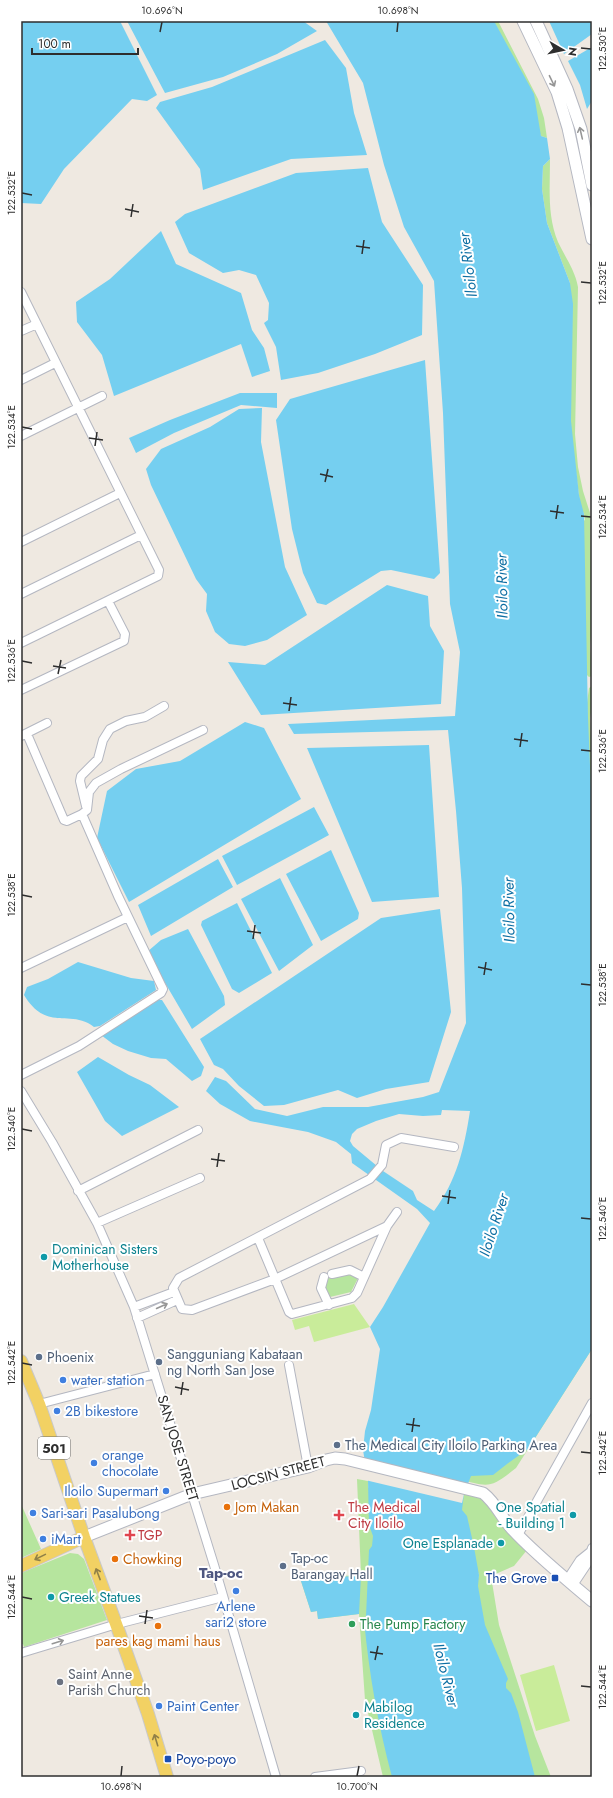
<svg xmlns="http://www.w3.org/2000/svg" width="613" height="1798" viewBox="0 0 613 1798" font-family="Jost,sans-serif">
<rect width="100%" height="100%" fill="#efe9e1"/>
<path fill="#b6e59e" d="M491 21H498L538 99 544 118 547 138 541 136Z
M550 159C550 187 547 216 558 242 565 257 575 270 578 287L575 434 578 467 583 491 590 513 592 624 590 646 592 676 589 677 584 672 578 524 585 520 584 513 581 511 571 435 570 283 547 223 542 189 543 166Z
M592 686V706L590 718 592 759V905L587 703 589 688Z
M346 1272 358 1278 351 1292 330 1297 324 1291 326 1279Z
M592 1349 516 1468C490 1489 489 1487 458 1479Z
M357 1479 368 1481V1487L373 1492 400 1777H383L365 1700 359 1614 318 1619 317 1611 311 1612 300 1578 361 1575Z
M464 1494 483 1499 527 1550 514 1566 491 1576 499 1625 535 1736 551 1777H535L485 1646 477 1581 479 1575 450 1507Z
M21 1504 41 1549 21 1558Z
M70 1553 78 1554 84 1559 107 1620 24 1647 23 1644H21V1573Z"/>
<path fill="#c9ec9a" d="M354 1304 370 1327 314 1342 309 1326 295 1330 292 1320Z
M554 1665 570 1721 536 1731 520 1675Z"/>
<path fill="#75cff0" fill-rule="evenodd" d="M21 21H120L157 95 147 101 132 99 64 169 41 204 21 203Z
M127 21H303L317 31 277 54 223 77 165 93Z
M326 21H494L534 94 541 136 547 138 550 159 543 166 542 189 547 223 570 283 573 304 571 421 579 495 584 514 588 718 592 813V1349L528 1449 507 1464 493 1475 471 1476 464 1494 462 1510 467 1516 474 1547 479 1575 478 1586 485 1625 508 1679 506 1683V1688L511 1693 518 1712 535 1777H392C378 1724 369 1674 364 1620L366 1616 369 1550 372 1546 373 1536 369 1525 368 1481 363 1450 365 1431 371 1410 380 1349 370 1327 383 1307 430 1223 417 1209 352 1163 351 1154 336 1142 308 1132 250 1121 220 1104 206 1091 215 1077 226 1081 255 1109 287 1116 323 1107H368L423 1097 439 1092 466 1023 462 888 456 811 448 730 294 734 288 724 455 716 460 652 450 604 443 413 434 281 404 227 384 165 363 83ZM442 1110 470 1111C464 1149 457 1180 434 1211L417 1200 413 1191 383 1171 353 1146 350 1141 352 1134 357 1129 376 1121 399 1114 423 1116 441 1115Z
M549 21H592V34L564 54Z
M325 40 346 68 354 113 367 155 291 159 203 190 200 169 156 108 160 102 212 87Z
M592 47V101L587 109 580 85 568 61Z
M368 168 382 222 423 285 422 335 375 354 318 373 281 380 276 347 264 323 268 320 269 303 256 275 239 270 223 273 189 253 175 222 185 214 296 173Z
M161 231 176 264 241 293 252 330 264 348 270 371 252 377 241 344 114 396 102 355 77 322 76 302 110 279Z
M425 360 440 573 434 579 391 570 381 571 326 605 317 603 303 573 292 529 276 420 290 399Z
M240 393H277V408L241 405 174 433 136 453 129 438 170 420Z
M262 408 261 442 285 567 307 615 267 640 245 646 229 644 215 632 206 611 207 594 196 579 151 485 146 469 161 449 210 427 239 409Z
M387 585 428 596 430 626 444 651 441 704 261 715 228 662 265 665Z
M245 722 264 728 301 799 129 902 97 838 107 791 136 769 180 761Z
M429 745 439 897 372 902 307 748Z
M314 807 329 835 237 885 222 856Z
M331 850 359 913 358 919 321 941 286 874Z
M218 859 233 887 151 936 138 905Z
M280 878 313 945 279 971 241 899Z
M237 903 272 973 239 993 232 989 201 925 202 921Z
M440 909 451 1012 429 1082 386 1089 357 1098 338 1090 284 1105 264 1106 239 1086 223 1069 214 1065 200 1039 381 918Z
M188 929 224 996 225 1005 192 1029 147 952 161 940Z
M78 962 131 978 154 981 156 990 100 1026 94 1027C70 1008 47 1033 24 995L27 987 48 979Z
M155 1000H162L204 1067 201 1076 192 1081 166 1059 151 1058 128 1051 113 1044 101 1035Z
M98 1057 129 1075 150 1085 179 1107 122 1136 105 1121 77 1072Z
M361 1576 359 1614 318 1619 317 1611 311 1612 300 1578Z"/>
<path fill="#efe9e1" d="M366 1470 464 1494 462 1503 365 1480Z"/>
<g fill="none" stroke-linecap="round" stroke-linejoin="round">
<defs>
<path id="minor" d="M21 292 159 570 158 576 21 643
M21 331 37 324
M21 380 55 363
M21 436 102 396
M21 542 120 493
M21 594 141 535
M21 690 124 641 125 634 108 601
M27 734 64 820 67 821 82 814
M21 736 47 723
M86 806 80 781 81 776 98 759 103 740 110 729 126 721 145 717 164 706
M21 968 128 917
M21 1075 79 1046 161 993 163 989 161 985 118 896 82 814 87 810 89 792 96 783 121 769 203 730
M21 1091 52 1142 97 1223 134 1307 214 1565 276 1777
M78 1191 198 1130
M97 1223 200 1178
M387 1226 275 1279 192 1310 182 1309 173 1288 179 1278 370 1179 382 1165 386 1145 401 1138 454 1147
M258 1238 289 1312 292 1314 352 1298 357 1293 387 1226 397 1212
M332 1274 350 1270 364 1277
M324 1277 321 1288 329 1305
M134 1307 174 1292
M137 1318 177 1300
M289 1365 308 1467
M39 1404 155 1374
M518 1535 592 1403
M567 1580 580 1560 590 1552
M573 1585 587 1564 592 1548
M21 1653 117 1624 223 1597
M315 1777 361 1771"/>
<path id="secondary" d="M523 21 557 92 568 128 592 239
M536 21 567 89 581 129 592 185
M84 1537 192 1494 308 1467 326 1460 335 1458 345 1459 483 1493C496 1503 501 1517 512 1529 536 1555 565 1578 592 1601"/>
<path id="primary" d="M21 1361 39 1404 84 1537 119 1632 148 1714 167 1777
M21 1566 84 1537"/>
</defs>
<use href="#minor" stroke="#b4b7c1" stroke-width="10"/>
<use href="#secondary" stroke="#b4b7c1" stroke-width="13"/>
<use href="#primary" stroke="#c9c9c9" stroke-width="14"/>
<use href="#minor" stroke="#fff" stroke-width="8"/>
<use href="#secondary" stroke="#fff" stroke-width="11"/>
<use href="#primary" stroke="#f2d163" stroke-width="12"/>
</g>
<defs><path id="oneway-shaft" d="M-6 0H5M1.5-3L5.5 0L1.5 3" fill="none" stroke-width="1.6" stroke-linecap="round" stroke-linejoin="round"/></defs>
<g stroke="#969696">
<use href="#oneway-shaft" transform="translate(552 81) rotate(64)"/>
<use href="#oneway-shaft" transform="translate(581 133) rotate(-103)"/>
<use href="#oneway-shaft" transform="translate(162 1306) rotate(-24)"/>
<use href="#oneway-shaft" transform="translate(58 1642) rotate(-17)"/>
</g>
<g stroke="#908048">
<use href="#oneway-shaft" transform="translate(40 1557) rotate(154)"/>
<use href="#oneway-shaft" transform="translate(98 1574) rotate(-111)"/>
<use href="#oneway-shaft" transform="translate(156 1740) rotate(-107)"/>
</g>
<path fill="none" stroke="#2e2e2e" stroke-width="1.5" d="M160 32 162 22M397 32 398 22M581 48 591 49M22 193 32 195M125 209 139 212M131 217 133 204M356 246 370 248M362 254 364 240M581 282 591 283M22 427 32 429M89 438 103 440M95 446 97 432M320 474 333 477M325 482 328 469M550 511 564 513M581 516 591 517M556 519 558 505M22 661 32 663M53 666 66 668M58 674 61 660M283 703 297 705M289 711 291 697M514 739 528 741M520 747 522 733M581 750 591 751M22 895 32 897M247 931 261 933M253 939 255 925M478 967 492 970M484 975 486 962M581 984 591 985M22 1129 32 1131M211 1159 225 1161M217 1167 219 1153M442 1196 456 1198M448 1204 450 1190M581 1218 591 1219M22 1363 32 1365M175 1387 189 1390M181 1395 183 1382M406 1424 420 1426M412 1432 414 1418M581 1452 591 1453M22 1597 32 1599M139 1616 153 1618M145 1624 147 1610M370 1652 383 1654M375 1660 378 1646M581 1686 591 1687M121 1776 122 1766M357 1776 359 1766"/>
<g fill="#0f9aa8" stroke="#fff" stroke-width="1.5">
<circle cx="44" cy="1257" r="4"/>
<circle cx="573" cy="1515" r="4"/>
<circle cx="501" cy="1543" r="4"/>
<circle cx="51" cy="1597" r="4"/>
<circle cx="356" cy="1715" r="4"/>
</g>
<g fill="#5c6f8a" stroke="#fff" stroke-width="1.5">
<circle cx="39" cy="1357" r="4"/>
<circle cx="159" cy="1362" r="4"/>
<circle cx="337" cy="1445" r="4"/>
<circle cx="283" cy="1566" r="4"/>
</g>
<g fill="#3f7fe0" stroke="#fff" stroke-width="1.5">
<circle cx="63" cy="1380" r="4"/>
<circle cx="57" cy="1411" r="4"/>
<circle cx="94" cy="1463" r="4"/>
<circle cx="166" cy="1491" r="4"/>
<circle cx="33" cy="1513" r="4"/>
<circle cx="43" cy="1539" r="4"/>
<circle cx="236" cy="1591" r="4"/>
<circle cx="159" cy="1706" r="4"/>
</g>
<g fill="#e8710a" stroke="#fff" stroke-width="1.5">
<circle cx="227" cy="1507" r="4"/>
<circle cx="115" cy="1559" r="4"/>
<circle cx="158" cy="1626" r="4"/>
</g>
<g fill="#e0444e" stroke="#fff" stroke-width="1.5">
<path d="M337 1509h4v4h4v4h-4v4h-4v-4h-4v-4h4z"/>
<path d="M128 1529h4v4h4v4h-4v4h-4v-4h-4v-4h4z"/>
</g>
<g fill="#1a4fb4" stroke="#fff" stroke-width="1.5">
<rect x="551" y="1574" width="8" height="8" rx="2"/>
<rect x="164" y="1755" width="8" height="8" rx="2"/>
</g>
<circle fill="#2e9e5b" stroke="#fff" stroke-width="1.5" cx="352" cy="1624" r="4"/>
<circle fill="#6b7280" stroke="#fff" stroke-width="1.5" cx="60" cy="1682" r="4"/>
<g text-anchor="middle" stroke-width="4" stroke-linejoin="round" paint-order="stroke">
<rect fill="#fff" stroke="#6d6d6d" stroke-width="1" x="38" y="1437" width="32" height="22" rx="3"/>
<g font-size="13" font-weight="bold" fill="#2e2e2e">
<text x="54" y="1453">501</text>
</g>
<g font-size="14" fill="#0d838f" stroke="#fff" text-anchor="start">
<text x="52" y="1254">Dominican Sisters<tspan x="52" dy="16">Motherhouse</tspan></text>
<text x="565" y="1512" text-anchor="end">One Spatial<tspan x="565" dy="16">- Building 1</tspan></text>
<text x="493" y="1548" text-anchor="end">One Esplanade</text>
<text x="59" y="1602">Greek Statues</text>
<text x="364" y="1712">Mabilog<tspan x="364" dy="16">Residence</tspan></text>
</g>
<g font-size="14" fill="#4e5e75" stroke="#fff" text-anchor="start">
<text x="167" y="1359">Sangguniang Kabataan<tspan x="167" dy="16">ng North San Jose</tspan></text>
<text x="47" y="1362">Phoenix</text>
<text x="345" y="1450">The Medical City Iloilo Parking Area</text>
<text x="291" y="1563">Tap-oc<tspan x="291" dy="16">Barangay Hall</tspan></text>
</g>
<g font-size="14" fill="#366cbe" stroke="#fff" text-anchor="start">
<text x="71" y="1385">water station</text>
<text x="65" y="1416">2B bikestore</text>
<text x="102" y="1460">orange<tspan x="102" dy="16">chocolate</tspan></text>
<text x="158" y="1496" text-anchor="end">Iloilo Supermart</text>
<text x="41" y="1518">Sari-sari Pasalubong</text>
<text x="51" y="1544">iMart</text>
<text x="236" y="1611" text-anchor="middle">Arlene<tspan x="236" dy="16">sari2 store</tspan></text>
<text x="167" y="1711">Paint Center</text>
</g>
<g font-size="14" fill="#2e2e2e" stroke="#fff">
<text transform="translate(178 1448) rotate(73)" y="5">SAN JOSE STREET</text>
<text transform="translate(278 1473) rotate(-15)" y="5">LOCSIN STREET</text>
</g>
<g font-size="14" fill="#c56008" stroke="#fff" text-anchor="start">
<text x="235" y="1512">Jom Makan</text>
<text x="123" y="1564">Chowking</text>
<text x="158" y="1646" text-anchor="middle">pares kag mami haus</text>
</g>
<g font-size="14" fill="#be3a42" stroke="#fff" text-anchor="start">
<text x="348" y="1512">The Medical<tspan x="348" dy="16">City Iloilo</tspan></text>
<text x="138" y="1540">TGP</text>
</g>
<g font-size="14" fill="#164399" stroke="#fff" text-anchor="end">
<text x="547" y="1583">The Grove</text>
<text x="176" y="1764" text-anchor="start">Poyo-poyo</text>
</g>
<g font-size="14" fill="#27864d" stroke="#fff" text-anchor="start">
<text x="360" y="1629">The Pump Factory</text>
</g>
<g font-size="14" fill="#5b616d" stroke="#fff" text-anchor="start">
<text x="68" y="1679">Saint Anne<tspan x="68" dy="16">Parish Church</tspan></text>
</g>
<g font-size="15" font-style="italic" fill="#0d6fa3" stroke="#fff">
<text transform="translate(468 265) rotate(-97)" y="5">Iloilo River</text>
<text transform="translate(502 586) rotate(-91)" y="5">Iloilo River</text>
<text transform="translate(509 910) rotate(-91)" y="5">Iloilo River</text>
<text transform="translate(494 1225) rotate(-72)" y="5">Iloilo River</text>
<text transform="translate(446 1675) rotate(76)" y="5">Iloilo River</text>
</g>
<g font-size="15" font-weight="bold" fill="#4d5680" stroke="#fff">
<text x="221" y="1578">Tap-oc</text>
</g>
</g>
<rect width="613" height="1798" fill="none" stroke="#ffffff" stroke-width="44"/>
<g transform="translate(563 50) rotate(99)" stroke="#ffffff" stroke-width="3" paint-order="stroke">
<path d="M0-3L7 15L0 10L-7 15Z" fill="#2e2e2e"/>
<text y="-6" font-size="11" font-weight="bold" text-anchor="middle" fill="#2e2e2e">N</text>
</g>
<path d="M32 48v6h106v-6" fill="none" stroke="#2e2e2e" stroke-width="2"/>
<text x="38" y="48" font-size="12" fill="#2e2e2e" stroke="#ffffff" stroke-width="3" paint-order="stroke">100 m</text>
<rect x="22" y="22" width="569" height="1754" fill="none" stroke="#2e2e2e" stroke-width="1.5"/>
<g font-size="10" text-anchor="middle" fill="#2e2e2e">
<text x="162" y="14">10.696°N</text>
<text x="398" y="14">10.698°N</text>
<text transform="translate(602 49) rotate(-90)" y="4">122.530°E</text>
<text transform="translate(11 193) rotate(-90)" y="4">122.532°E</text>
<text transform="translate(602 283) rotate(-90)" y="4">122.532°E</text>
<text transform="translate(11 427) rotate(-90)" y="4">122.534°E</text>
<text transform="translate(602 517) rotate(-90)" y="4">122.534°E</text>
<text transform="translate(11 661) rotate(-90)" y="4">122.536°E</text>
<text transform="translate(602 751) rotate(-90)" y="4">122.536°E</text>
<text transform="translate(11 895) rotate(-90)" y="4">122.538°E</text>
<text transform="translate(602 985) rotate(-90)" y="4">122.538°E</text>
<text transform="translate(11 1129) rotate(-90)" y="4">122.540°E</text>
<text transform="translate(602 1219) rotate(-90)" y="4">122.540°E</text>
<text transform="translate(11 1363) rotate(-90)" y="4">122.542°E</text>
<text transform="translate(602 1453) rotate(-90)" y="4">122.542°E</text>
<text transform="translate(11 1597) rotate(-90)" y="4">122.544°E</text>
<text transform="translate(602 1687) rotate(-90)" y="4">122.544°E</text>
<text x="121" y="1790">10.698°N</text>
<text x="357" y="1790">10.700°N</text>
</g>
</svg>
